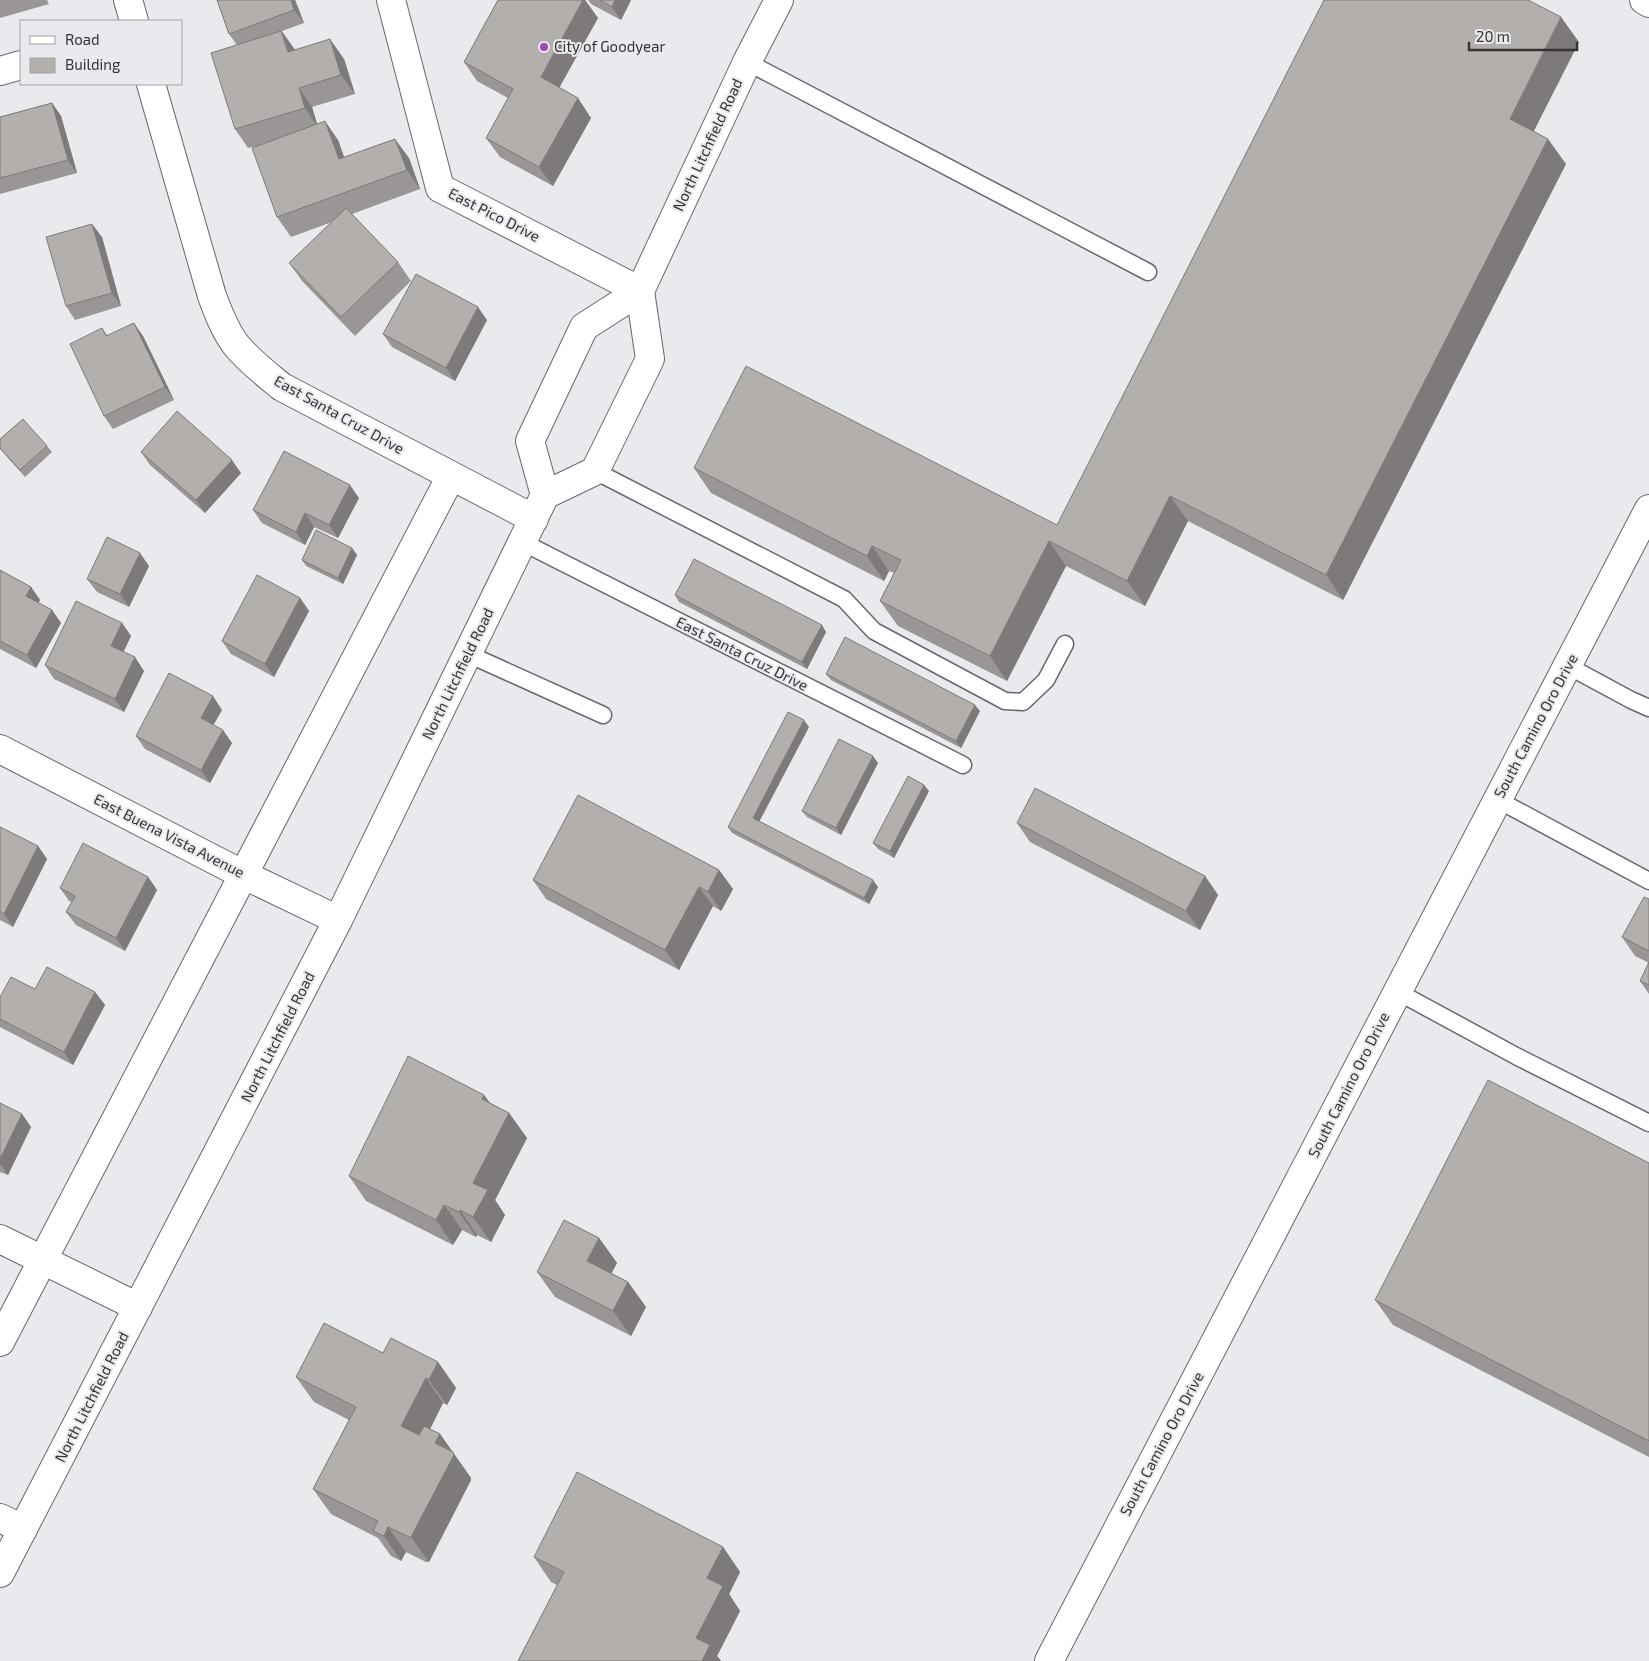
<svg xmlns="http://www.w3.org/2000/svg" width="1649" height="1661" viewBox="0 0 1649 1661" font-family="'Exo 2',sans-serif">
<rect width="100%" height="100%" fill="#e9eaee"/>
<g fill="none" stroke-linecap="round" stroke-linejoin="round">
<defs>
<path id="service" d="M747 62 1148 272
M595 471 844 599 874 631 1005 701 1023 702 1046 680 1065 644
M522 542 963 765
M468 654 603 715
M1568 666 1631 700 1649 708
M1498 800 1649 881
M1398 992 1516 1056 1649 1123"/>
<path id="minor" d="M128 0 134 21
M391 0 440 188 640 291
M0 71 21 65
M151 84 212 296C218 312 225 331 236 345 249 361 266 374 282 387L534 519
M0 749 242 874 338 920
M0 1239 138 1307
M0 1342 451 476
M0 1518 23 1529
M1049 1661 1649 509"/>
<path id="secondary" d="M1644 0 1649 3
M545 495 530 441 584 327 640 291 747 62 779 0
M0 1573 338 920 545 495 595 471 650 359 640 291"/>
</defs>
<use href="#service" stroke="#67686c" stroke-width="19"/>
<use href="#minor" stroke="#67686c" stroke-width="30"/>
<use href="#secondary" stroke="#67686c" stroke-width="30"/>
<use href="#service" stroke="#fff" stroke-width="16"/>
<use href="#minor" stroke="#fff" stroke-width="28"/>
<use href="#secondary" stroke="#fff" stroke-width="28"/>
</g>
<path fill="#9a9695" d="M0 0H47L49 4 0 18Z
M217 0H295L304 23 282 31 295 50 344 59 355 94 312 107 317 124 338 140 344 157 409 158 420 189 352 214 398 262 411 281 355 336 303 282 289 263 332 222 291 237 277 217 256 146 248 148 235 129 237 45 229 34Z
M498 0H585L598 18 559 88 591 118 553 186 500 157 486 138 508 98 477 81 464 62Z
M588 0H631L621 20 591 4Z
M1579 42 1534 131 1566 164 1343 600 1188 521 1145 606 1066 566 1007 681 898 626 880 601 894 573 889 571 884 581 711 493 694 468 1057 525Z
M52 103 61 116 77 173 0 194V117Z
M102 237 121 306 75 320 66 306Z
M487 320 455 381 392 347 383 334Z
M102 328 107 335 143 336 174 400 113 429 104 416Z
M0 439 47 446 52 452 25 477 0 449Z
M141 452 241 473 205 513 150 465Z
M359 498 338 538 314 527 305 545 262 523 253 510Z
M352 548 357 555 343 584 306 566 302 560Z
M149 566 129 607 97 592 87 579Z
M0 570 31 587 40 600 38 603 52 610 61 623 36 668 0 649Z
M675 595 826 632 807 669 679 602Z
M300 598 309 611 274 677 231 654 222 641Z
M122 623 131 636 123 652 144 671 124 712 54 679 45 665Z
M826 674 980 711 961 748 831 680Z
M222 710 213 725 232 743 210 783 145 749 136 736Z
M809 727 759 821 878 887 869 904 732 833 728 827Z
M878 763 841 835 807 817 802 811Z
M929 791 894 858 878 849 873 843Z
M1017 823 1205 876 1218 895 1200 930 1030 842Z
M0 827 38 846 47 859 13 927 0 920Z
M719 870 733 889 721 911 713 906 679 970 546 899 533 880Z
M148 877 157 890 125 951 76 925 66 912 72 902 69 901 60 888Z
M1649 899V994L1640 981 1649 963 1635 956 1622 937Z
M35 989 95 992 105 1005 73 1065 0 1027V997Z
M484 1095 490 1103 509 1113 527 1138 495 1200 505 1215 491 1242 477 1235 476 1237 462 1230 453 1245 366 1201 349 1176Z
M0 1103 22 1114 31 1127 8 1175 0 1172Z
M1649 1163V1457L1393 1325 1375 1300Z
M599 1238 617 1263 611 1273 628 1282 646 1307 631 1336 555 1297 537 1272Z
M383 1353 438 1362 456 1388 447 1405 443 1403 430 1429 440 1434 471 1478V1480L429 1562H426L406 1552 401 1561 391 1556 378 1538 331 1514 313 1489 349 1420 314 1402 296 1377Z
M723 1547 740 1572 729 1594 740 1611 717 1656 721 1661H518L557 1585 551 1582 534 1557Z"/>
<path fill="#7d7a79" d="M291 0H295L304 23 294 10Z
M583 0H585L598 18 554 97 541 77Z
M615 0H631L621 20 612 7Z
M1561 17 1579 42 1527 144 1510 119Z
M281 31 295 50 288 52Z
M330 39 344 59 355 94 341 75Z
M299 88 312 107 318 127 305 108Z
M578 98 591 118 553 186 539 167Z
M52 103 61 116 77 173 68 160Z
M325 121 338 140 352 179 339 159Z
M395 139 409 158 420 189 407 170Z
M1548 139 1566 164 1343 600 1326 575Z
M92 224 102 237 121 306 112 293Z
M478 307 487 320 455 381 446 368Z
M134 323 143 336 174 400 165 387Z
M232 460 241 473 205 513 196 500Z
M350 485 359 498 338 538 329 525Z
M1170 496 1188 521 1145 606 1127 581Z
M305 513 314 527 305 545 296 532Z
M1049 541 1066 566 1007 681 990 656Z
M872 546 889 571 884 581 867 556Z
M352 548 357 555 343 584 338 578Z
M140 553 149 566 129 607 120 594Z
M31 587 40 600 35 609 26 596Z
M300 598 309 611 274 677 265 664Z
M52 610 61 623 36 668 27 655Z
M122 623 131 636 120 659 111 646Z
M822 625 826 632 807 669 802 662Z
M135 657 144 671 124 712 115 699Z
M213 696 222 710 210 731 201 718Z
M975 705 980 711 961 748 956 741Z
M804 720 809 727 758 824 753 818Z
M223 730 232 743 210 783 201 770Z
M873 756 878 763 841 835 836 828Z
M924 785 929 791 894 858 890 851Z
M38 846 47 859 13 927 4 914Z
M719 870 733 889 721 911 708 892Z
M1205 876 1218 895 1200 930 1186 911Z
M148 877 157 890 125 951 116 938Z
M873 880 878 887 869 904 864 898Z
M699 887 713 906 679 970 665 950Z
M95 992 105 1005 73 1065 64 1052Z
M484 1095 502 1120 482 1099Z
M509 1113 527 1138 495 1200 505 1215 491 1242 473 1217V1183Z
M22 1114 31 1127 8 1175 0 1164V1159Z
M444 1205 462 1230 453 1245 436 1220Z
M460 1210 477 1235 476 1237 459 1212Z
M599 1238 617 1263 605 1286 587 1261Z
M628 1282 646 1307 631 1336 613 1311Z
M438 1362 456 1388 447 1405 429 1380Z
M426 1378 443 1403 419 1451 401 1426Z
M440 1434 471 1478V1480L429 1562 411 1537 435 1443Z
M388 1527 406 1552 401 1561 384 1536Z
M723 1547 740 1572 729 1594 740 1611 717 1656 721 1661H702L696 1638 707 1578Z"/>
<path fill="#b3afad" stroke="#7d7a79" d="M217 0H291L294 10 229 34Z
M498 0H583L541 77 578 98 539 167 486 138 513 89 464 62Z
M600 0H615L612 7Z
M1324 0H1528L1561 17 1510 119 1548 139 1326 575 1170 496 1127 581 1049 541 990 656 880 601 901 560 872 546 867 556 694 468 746 366 1057 525Z
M281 31 288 52 330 39 341 75 299 88 305 108 235 129 211 53Z
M52 103 68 160 0 178V117Z
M325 121 339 159 395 139 407 170 277 217 252 148Z
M346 208 398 262 341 317 289 263Z
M92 224 112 293 66 306 46 237Z
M416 274 478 307 446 368 383 334Z
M134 323 165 387 104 416 70 344 102 328 106 336Z
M177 411 232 460 196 500 141 452Z
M23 419 47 446 20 470 0 448V439Z
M284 451 350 485 329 525 305 513 296 532 253 510Z
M316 530 352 548 338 578 302 560Z
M107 537 140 553 120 594 87 579Z
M694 559 822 625 802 662 675 595Z
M0 570 31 587 26 596 52 610 27 655 0 641Z
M257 575 300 598 265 664 222 641Z
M76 601 122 623 111 646 135 657 115 699 45 665Z
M845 637 975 705 956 741 826 674Z
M169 673 213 696 201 718 223 730 201 770 136 736Z
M788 712 804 720 753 818 873 880 864 898 728 827Z
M839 739 873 756 836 828 802 811Z
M908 776 924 785 890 851 873 843Z
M1035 788 1205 876 1186 911 1017 823Z
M578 795 719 870 708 892 699 887 665 950 533 880Z
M0 827 38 846 4 914 0 911Z
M83 843 148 877 116 938 66 912 75 896 60 888Z
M1644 897 1649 899V951L1622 937Z
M1649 962V985L1640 981Z
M47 967 95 992 64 1052 0 1019V997L11 977 35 989Z
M408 1056 484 1095 482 1099 509 1113 473 1183 488 1190 473 1217 460 1210 459 1212 444 1205 436 1220 349 1176Z
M1488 1080 1649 1163V1441L1375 1300Z
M0 1103 22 1114 0 1159Z
M564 1220 599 1238 587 1261 628 1282 613 1311 537 1272Z
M324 1323 383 1353 391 1338 438 1362 429 1380 426 1378 401 1426 419 1435 424 1426 440 1434 435 1443 453 1452 454 1455 411 1537H409L388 1527 384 1536 373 1531 378 1521 313 1489 356 1407 296 1377Z
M577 1472 723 1547 707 1578 723 1586 696 1638 710 1645 702 1661H518L564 1572 534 1557Z"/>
<circle fill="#9948b8" stroke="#e9eaee" stroke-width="2" cx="544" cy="47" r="5"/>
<g text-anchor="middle" stroke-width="4" stroke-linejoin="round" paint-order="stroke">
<g font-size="15" fill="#353537" stroke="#e9eaee" text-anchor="start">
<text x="554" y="52">City of Goodyear</text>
</g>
<g font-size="15" fill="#353537" stroke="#e9eaee">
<text transform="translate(708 145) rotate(-65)" y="5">North Litchfield Road</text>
<text transform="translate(494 215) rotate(27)" y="5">East Pico Drive</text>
<text transform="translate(339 415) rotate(29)" y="5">East Santa Cruz Drive</text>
<text transform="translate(742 654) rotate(27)" y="5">East Santa Cruz Drive</text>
<text transform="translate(458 674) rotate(-64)" y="5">North Litchfield Road</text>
<text transform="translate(1536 726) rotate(-62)" y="5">South Camino Oro Drive</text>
<text transform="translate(169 836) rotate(27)" y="5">East Buena Vista Avenue</text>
<text transform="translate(278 1037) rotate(-63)" y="5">North Litchfield Road</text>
<text transform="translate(1349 1085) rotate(-63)" y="5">South Camino Oro Drive</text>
<text transform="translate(92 1397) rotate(-63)" y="5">North Litchfield Road</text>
<text transform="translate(1162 1444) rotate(-62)" y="5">South Camino Oro Drive</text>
</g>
</g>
<rect x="20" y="20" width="162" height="65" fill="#e9eaee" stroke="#a1a2a5"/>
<rect x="30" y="36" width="25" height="8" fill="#ffffff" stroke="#a1a2a5"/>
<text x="65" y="45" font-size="15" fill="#353537">Road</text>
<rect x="30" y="58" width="25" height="15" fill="#b3afad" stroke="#a1a2a5"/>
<text x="65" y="70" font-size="15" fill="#353537">Building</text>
<path d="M1469 42v8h108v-8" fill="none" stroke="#353537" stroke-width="2.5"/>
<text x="1476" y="42" font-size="15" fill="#353537" stroke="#e9eaee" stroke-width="4" paint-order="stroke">20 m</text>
</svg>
